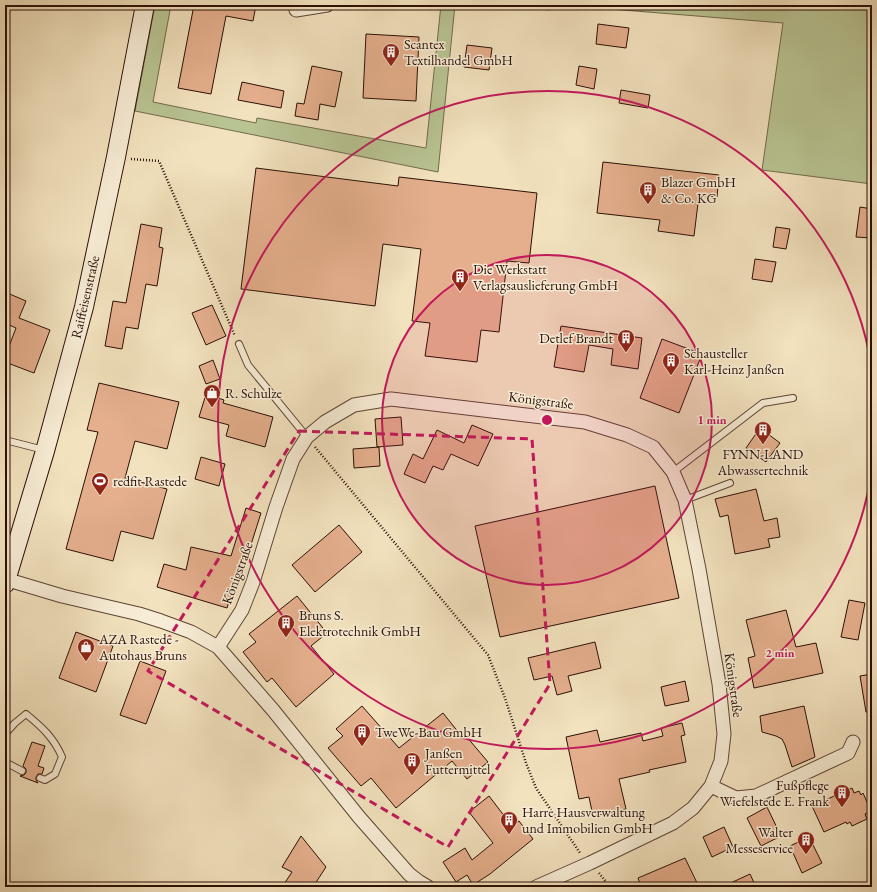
<svg xmlns="http://www.w3.org/2000/svg" width="877" height="892" viewBox="0 0 877 892" font-family="'EB Garamond',serif">
<rect width="100%" height="100%" fill="#f2e2be"/>
<filter id="stains"><feTurbulence type="fractalNoise" baseFrequency=".005" numOctaves="4"/><feColorMatrix values="0 0 0 0 .2 0 0 0 0 .09 0 0 0 0 .02 0 0 0 .5 -.17"/></filter>
<radialGradient id="worn" r=".72"><stop offset=".6" stop-color="#630" stop-opacity="0"/><stop offset="1" stop-color="#630" stop-opacity=".3"/></radialGradient>
<path fill="#b9c493" stroke="#726a4c" d="M155 5H171L153 102 256 123 257 118 426 148 441 5H455L438 172 135 111Z
M501 5H551L550 10Z
M561 5H744L787 9 872 8V184L762 170 783 23Z"/>
<path fill="#e5af8d" stroke="#2b0f05" d="M194 5H256L253 21 226 16 211 94 178 88Z
M598 24 629 28 626 48 596 44Z
M366 34 419 37 416 101 363 98Z
M467 45 492 48 489 70 464 67Z
M312 66 342 72 335 107 320 104 318 120 295 116 297 103 304 104Z
M579 66 597 69 594 89 576 85Z
M242 82 284 91 281 108 238 100Z
M621 90 650 95 648 108 619 103Z
M603 162 719 175 717 197 699 195 694 236 658 231 660 220 597 213Z
M256 168 398 186 399 177 537 193 529 263 507 261 499 332 481 330 477 362 425 356 430 323 412 321 421 249 383 244 375 306 241 289Z
M860 207 872 209V238L856 237Z
M141 224 162 228 159 247 163 248 157 286 146 284 138 329 126 327 122 349 105 346 113 301 126 303Z
M776 227 790 229 786 249 773 247Z
M755 259 776 262 772 282 752 279Z
M5 292 26 301 19 318 50 330 34 373 5 362V357L16 328 5 323Z
M212 305 226 336 206 345 192 313Z
M561 326 642 338 638 369 611 365 613 349 589 345 584 372 554 367Z
M662 339 702 354 679 413 640 398Z
M213 360 220 379 206 384 199 366Z
M99 383 179 402 167 449 135 441 125 478 167 489 153 539 121 531 113 561 66 549 98 432 87 430Z
M206 394 224 400 223 403 273 417 265 447 226 436 229 425 199 417Z
M401 417 403 445 377 447 375 419Z
M472 425 493 434 478 466 451 454 443 470 433 466 425 483 404 474 413 454 423 459 437 430 464 443Z
M760 428 780 443 766 462 746 448Z
M379 447 380 466 354 468 353 449Z
M201 457 225 464 219 486 195 479Z
M655 486 679 598 500 637 475 526Z
M756 489 764 521 777 518 780 537 768 539 770 547 735 554 728 515 720 517 715 499Z
M246 508 261 513 242 573 238 572 227 608 157 587 164 564 186 570 191 547 231 556Z
M339 525 362 552 315 592 292 565Z
M297 596 327 633 311 646 334 674 296 707 272 678 267 682 243 652 256 642 249 634Z
M849 600 865 603 858 640 841 637Z
M786 610 796 647 816 643 823 673 754 688 748 658 755 656 746 620Z
M76 632 113 646 96 692 59 678Z
M595 642 601 668 568 676 572 691 557 695 552 676 534 680 528 658Z
M140 661 166 671 146 724 120 715Z
M872 674V712H866L860 676Z
M685 681 689 701 665 706 661 687Z
M362 706 399 748 443 713 463 738 466 736 488 762 467 779 452 761 396 808 371 778 361 786 328 748 343 736 336 729Z
M804 706 815 757 792 767 785 745 782 739 776 736 762 732 760 716Z
M682 723 685 735 681 736 686 762 649 770 650 772 619 779 626 809 593 816 589 797 579 799 566 737 597 730 600 742 641 733 643 741 663 736 661 728Z
M32 742 45 746 38 766 44 768 42 774H38L36 777V780L38 783 20 776 24 775 26 773V769L23 766Z
M852 788 854 793 859 791 861 795 863 793 871 811 865 814 867 819 852 826 850 822 847 824 846 822 824 832 812 806Z
M489 796 512 826 519 821 533 839 490 874 473 885 467 875 456 882 443 862 465 848 472 860 493 843 469 812Z
M767 807 781 836 761 846 747 818Z
M724 827 733 847 712 857 703 837Z
M301 836 326 867 313 887H282L292 872 282 867Z
M809 837 822 863 802 873 790 846Z
M685 858 699 887H641L638 878Z
M750 874 756 887H722Z"/>
<g fill="none" stroke-linecap="round" stroke-linejoin="round">
<defs>
<path id="service" d="M239 344 248 365 307 437
M5 440 44 450
M673 472 763 403 793 398
M685 500 730 483
M5 734 15 723 26 714C42 727 54 738 62 757L55 774 45 780 40 778
M5 760 7 763 22 771"/>
<path id="minor" d="M296 10 327 5
M5 579 62 596 139 614 161 621 191 632 218 647 273 710 359 817 409 874 418 881 428 887
M218 647 242 610 253 582 276 507 293 459 307 437 325 422 354 405 391 399 585 422 627 435 653 447 673 472 685 500 699 569 719 684 724 734 721 761 711 786 693 808 673 823 590 863 536 887
M711 786 736 798 756 796 848 753 853 742"/>
<path id="secondary" d="M5 584 45 451 84 307 116 157 145 5"/>
</defs>
<use href="#service" stroke="#5d4433" stroke-width="8"/>
<use href="#minor" stroke="#5d4433" stroke-width="15"/>
<use href="#secondary" stroke="#2b0f05" stroke-width="20"/>
<path stroke="#2b0f05" stroke-width="2.5" stroke-dasharray="1 2" stroke-linecap="butt" d="M131 159 159 161 235 336
M315 447 488 655 505 698 526 763 536 788 580 853
M599 873 610 887"/>
<use href="#service" stroke="#f7ecd5" stroke-width="6"/>
<use href="#minor" stroke="#f7ecd5" stroke-width="13"/>
<use href="#secondary" stroke="#f7ecd5" stroke-width="18"/>
</g>
<path fill="none" stroke="#c2185b" stroke-width="3" stroke-dasharray="8 5" stroke-linejoin="round" d="M299 431 532 439 550 684 448 847 148 671Z"/>
<circle cx="547" cy="420" r="165" fill="#c2185b" fill-opacity=".12"/>
<g fill="none" stroke="#c2185b" stroke-width="2">
<circle cx="547" cy="420" r="165"/>
<path d="M872 471A329 329 0 1 1 872 369"/>
</g>
<defs>
<symbol id="building-pin" viewBox="-11 -11 22 30"><path d="M0 17L-7.5 6A9.5 9.5 0 1 1 7.5 6Z" fill="#8f2418" stroke="#f7ecd5"/><path d="M-4-6H4V6H1V3H-1V6H-4ZM-2.5-4.3h1.7v1.8h-1.7ZM.8-4.3h1.7v1.8H.8ZM-2.5-1h1.7V.8h-1.7ZM.8-1h1.7V.8H.8Z" fill="#fff"/></symbol>
<symbol id="shop-pin" viewBox="-11 -11 22 30"><path d="M0 17L-7.5 6A9.5 9.5 0 1 1 7.5 6Z" fill="#8f2418" stroke="#f7ecd5"/><path d="M-5-2.5h2.3a2.7 3.5 0 0 1 5.4 0H5L5.5 6h-11ZM-1.5-2.5h3a1.5 2.3 0 0 0-3 0Z" fill="#fff"/></symbol>
<symbol id="stadium-pin" viewBox="-11 -11 22 30"><path d="M0 17L-7.5 6A9.5 9.5 0 1 1 7.5 6Z" fill="#8f2418" stroke="#f7ecd5"/><path d="M0-5a6.5 5 0 1 0 0 10a6.5 5 0 1 0 0-10ZM-3.5-1.8h7v3.6h-7Z" fill="#fff"/></symbol>
</defs>
<g fill-rule="evenodd">
<use href="#building-pin" x="381" y="42" width="20" height="27"/>
<use href="#building-pin" x="638" y="180" width="20" height="27"/>
<use href="#building-pin" x="450" y="267" width="20" height="27"/>
<use href="#building-pin" x="616" y="328" width="20" height="27"/>
<use href="#building-pin" x="661" y="351" width="20" height="27"/>
<use href="#shop-pin" x="202" y="383" width="20" height="27"/>
<use href="#building-pin" x="753" y="420" width="20" height="27"/>
<use href="#stadium-pin" x="90" y="471" width="20" height="27"/>
<use href="#building-pin" x="276" y="613" width="20" height="27"/>
<use href="#shop-pin" x="76" y="637" width="20" height="27"/>
<use href="#building-pin" x="352" y="722" width="20" height="27"/>
<use href="#building-pin" x="402" y="751" width="20" height="27"/>
<use href="#building-pin" x="832" y="783" width="20" height="27"/>
<use href="#building-pin" x="499" y="810" width="20" height="27"/>
<use href="#building-pin" x="796" y="830" width="20" height="27"/>
</g>
<g text-anchor="middle" stroke-width="3" stroke-linejoin="round" paint-order="stroke">
<g font-size="14" fill="#2b0f05" stroke="#f7ecd5" text-anchor="start">
<text x="404" y="49">Scantex<tspan x="404" dy="16">Textilhandel GmbH</tspan></text>
<text x="661" y="187">Blazer GmbH<tspan x="661" dy="16">&amp; Co. KG</tspan></text>
<text x="473" y="274">Die Werkstatt<tspan x="473" dy="16">Verlagsauslieferung GmbH</tspan></text>
<text x="613" y="343" text-anchor="end">Detlef Brandt</text>
<text x="684" y="358">Schausteller<tspan x="684" dy="16">Karl-Heinz Janßen</tspan></text>
<text x="225" y="398">R. Schulze</text>
<text x="763" y="459" text-anchor="middle">FYNN-LAND<tspan x="763" dy="16">Abwassertechnik</tspan></text>
<text x="113" y="486">redfit Rastede</text>
<text x="299" y="620">Bruns S.<tspan x="299" dy="16">Elektrotechnik GmbH</tspan></text>
<text x="99" y="644">AZA Rastede -<tspan x="99" dy="16">Autohaus Bruns</tspan></text>
<text x="375" y="737">TweWe-Bau GmbH</text>
<text x="425" y="758">Janßen<tspan x="425" dy="16">Futtermittel</tspan></text>
<text x="829" y="790" text-anchor="end">Fußpflege<tspan x="829" dy="16">Wiefelstede E. Frank</tspan></text>
<text x="522" y="817">Harre Hausverwaltung<tspan x="522" dy="16">und Immobilien GmbH</tspan></text>
<text x="793" y="837" text-anchor="end">Walter<tspan x="793" dy="16">Messeservice</tspan></text>
</g>
<g font-size="14" fill="#2b0f05" stroke="#f7ecd5">
<text transform="translate(85 297) rotate(-77)" y="5">Raiffeisenstraße</text>
<text transform="translate(541 400) rotate(7)" y="5">Königstraße</text>
<text transform="translate(237 573) rotate(-70)" y="5">Königstraße</text>
<text transform="translate(734 685) rotate(82)" y="5">Königstraße</text>
</g>
</g>
<circle cx="547" cy="420" r="6" fill="#c2185b" stroke="#f7ecd5" stroke-width="2"/>
<g font-size="12" text-anchor="middle" font-weight="bold" fill="#c2185b" stroke="#f7ecd5" stroke-width="3" stroke-linejoin="round" paint-order="stroke">
<text x="712" y="424">1 min</text>
<text x="780" y="657">2 min</text>
</g>
<rect width="877" height="892" fill="none" stroke="#f2e2be" stroke-width="20"/>
<rect x="6" y="6" width="865" height="880" fill="none" stroke="#2b0f05" stroke-width="2"/>
<rect x="10" y="10" width="857" height="872" fill="none" stroke="#2b0f05"/>
<rect width="100%" height="100%" filter="url(#stains)"/>
<rect width="100%" height="100%" fill="url(#worn)"/>
</svg>
